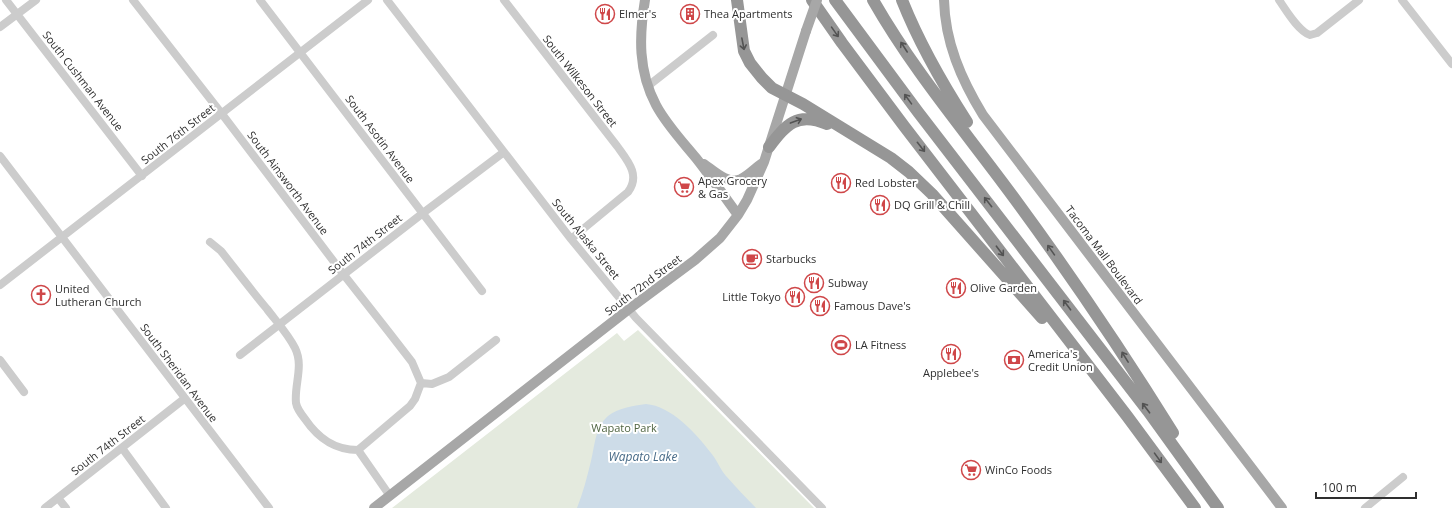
<svg xmlns="http://www.w3.org/2000/svg" width="1452" height="508" viewBox="0 0 1452 508" font-family="'Open Sans',sans-serif">
<rect width="100%" height="100%" fill="#fff"/>
<path fill="#e4eade" d="M638 330 814 508H392L617 333 624 341Z"/>
<path fill="#cddce8" d="M646 404C671 406 696 433 711 453 717 460 720 469 726 476 736 487 746 498 756 508H577C583 493 587 477 591 461 595 445 595 427 608 416 618 408 633 406 646 404Z"/>
<g fill="none" stroke-linecap="round" stroke-linejoin="round">
<path stroke="#ccc" stroke-width="8" d="M6 0 142 176
M133 0 222 114 344 275 388 331 412 362 421 383
M260 0 482 291
M387 0 571 239 636 318 822 508
M504 0 617 146C627 160 641 175 628 192L571 239
M1279 0C1286 10 1298 31 1310 35L1317 33 1359 0
M1402 0 1452 64
M0 27 36 0
M648 86 713 35
M0 156 269 508
M210 242 221 251C236 270 251 290 267 309 276 321 288 334 295 348 304 366 294 385 296 403 297 409 301 414 305 419 318 438 334 450 358 450
M0 285 368 0
M240 355 423 213 504 152
M0 360 24 392
M421 383 432 384 449 377 496 340
M122 448 166 508
M358 450 410 406 415 399 421 383
M358 450 390 496
M58 498 66 508
M45 508 184 399
M1365 508 1403 477"/>
<path stroke="#a7a7a7" stroke-width="10" d="M645 0C639 36 638 71 656 105 666 124 682 141 696 158 711 177 724 196 738 215
M944 0C945 42 961 79 983 115L1282 508
M704 164C714 171 728 185 741 179 749 175 756 167 764 162
M374 508 629 309 695 260 720 238 738 215 747 200 764 162 806 31"/>
<path stroke="#969696" stroke-width="12" d="M737 0 744 51 750 63 762 78 772 88 803 104 891 158 909 172 932 194 1042 318
M812 0 842 43 904 126 1127 416 1195 508
M835 0 918 112 1148 411 1218 508
M873 0C914 72 969 136 1017 202 1072 277 1124 354 1173 433
M902 0C919 43 942 83 967 122
M769 147C786 125 797 111 827 124"/>
<path stroke="#a7a7a7" stroke-width="10" d="M806 31 817 0"/>
</g>
<defs><path id="oneway-shaft" d="M-6 0H5M1.5-3L5.5 0L1.5 3" fill="none" stroke-width="1.6" stroke-linecap="round" stroke-linejoin="round"/></defs>
<g stroke="#535353">
<use href="#oneway-shaft" transform="translate(835 32) rotate(55)"/>
<use href="#oneway-shaft" transform="translate(743 44) rotate(79)"/>
<use href="#oneway-shaft" transform="translate(904 47) rotate(-123)"/>
<use href="#oneway-shaft" transform="translate(908 99) rotate(-126)"/>
<use href="#oneway-shaft" transform="translate(796 121) rotate(-20)"/>
<use href="#oneway-shaft" transform="translate(921 147) rotate(52)"/>
<use href="#oneway-shaft" transform="translate(988 202) rotate(-128)"/>
<use href="#oneway-shaft" transform="translate(1051 250) rotate(-125)"/>
<use href="#oneway-shaft" transform="translate(1000 251) rotate(53)"/>
<use href="#oneway-shaft" transform="translate(1067 305) rotate(-127)"/>
<use href="#oneway-shaft" transform="translate(1125 357) rotate(-122)"/>
<use href="#oneway-shaft" transform="translate(1146 408) rotate(-127)"/>
<use href="#oneway-shaft" transform="translate(1158 458) rotate(54)"/>
</g>
<defs>
<symbol id="restaurant-ring" viewBox="-11 -11 22 22"><circle r="9.5" fill="#fff" stroke="#cf4749" stroke-width="1.5"/><path d="M-5-6h1v4h1v-4h1v4h1v-4h1v5L-1.5 .5V6h-2V.5L-5-1ZM5-6V6H3V1.5H1.5Q1.5-4 5-6Z" fill="#cf4749"/></symbol>
<symbol id="building-ring" viewBox="-11 -11 22 22"><circle r="9.5" fill="#fff" stroke="#cf4749" stroke-width="1.5"/><path d="M-4-6H4V6H1V3H-1V6H-4ZM-2.5-4.3h1.7v1.8h-1.7ZM.8-4.3h1.7v1.8H.8ZM-2.5-1h1.7V.8h-1.7ZM.8-1h1.7V.8H.8Z" fill="#cf4749"/></symbol>
<symbol id="supermarket-ring" viewBox="-11 -11 22 22"><circle r="9.5" fill="#fff" stroke="#cf4749" stroke-width="1.5"/><path d="M-6-5.5h2.5l.6 2H6L4.5 2H-2.5L-4.4-4H-6ZM-1.5 3.2a1.3 1.3 0 1 0 .1 0ZM3 3.2a1.3 1.3 0 1 0 .1 0Z" fill="#cf4749"/></symbol>
<symbol id="cafe-ring" viewBox="-11 -11 22 22"><circle r="9.5" fill="#fff" stroke="#cf4749" stroke-width="1.5"/><path d="M-5.5-4.5H6V0H3Q3 3.5 0 3.5H-2.5Q-5.5 3.5-5.5 0ZM3-3.2v2h1.7v-2ZM-6 4.5H4V6H-6Z" fill="#cf4749"/></symbol>
<symbol id="church-ring" viewBox="-11 -11 22 22"><circle r="9.5" fill="#fff" stroke="#cf4749" stroke-width="1.5"/><path d="M-1.2-6h2.4v3.5h3.3v2.4h-3.3V6h-2.4V-.1h-3.3v-2.4h3.3Z" fill="#cf4749"/></symbol>
<symbol id="stadium-ring" viewBox="-11 -11 22 22"><circle r="9.5" fill="#fff" stroke="#cf4749" stroke-width="1.5"/><path d="M0-5a6.5 5 0 1 0 0 10a6.5 5 0 1 0 0-10ZM-3.5-1.8h7v3.6h-7Z" fill="#cf4749"/></symbol>
<symbol id="bank-ring" viewBox="-11 -11 22 22"><circle r="9.5" fill="#fff" stroke="#cf4749" stroke-width="1.5"/><path d="M-6-4H6V4H-6ZM0-2.3a2.3 2.3 0 1 0 0 4.6a2.3 2.3 0 1 0 0-4.6Z" fill="#cf4749"/></symbol>
</defs>
<g fill-rule="evenodd">
<use href="#restaurant-ring" x="594" y="3" width="22" height="22"/>
<use href="#building-ring" x="679" y="3" width="22" height="22"/>
<use href="#restaurant-ring" x="830" y="172" width="22" height="22"/>
<use href="#supermarket-ring" x="673" y="176" width="22" height="22"/>
<use href="#restaurant-ring" x="869" y="194" width="22" height="22"/>
<use href="#cafe-ring" x="741" y="248" width="22" height="22"/>
<use href="#restaurant-ring" x="803" y="272" width="22" height="22"/>
<use href="#restaurant-ring" x="945" y="277" width="22" height="22"/>
<use href="#church-ring" x="30" y="284" width="22" height="22"/>
<use href="#restaurant-ring" x="784" y="286" width="22" height="22"/>
<use href="#restaurant-ring" x="809" y="295" width="22" height="22"/>
<use href="#stadium-ring" x="830" y="334" width="22" height="22"/>
<use href="#restaurant-ring" x="940" y="343" width="22" height="22"/>
<use href="#bank-ring" x="1003" y="349" width="22" height="22"/>
<use href="#supermarket-ring" x="960" y="459" width="22" height="22"/>
</g>
<g text-anchor="middle" stroke-width="4" stroke-linejoin="round" paint-order="stroke">
<g font-size="11" fill="#2f2f2f" stroke="#fff" text-anchor="start">
<text x="619" y="18">Elmer's</text>
<text x="704" y="18">Thea Apartments</text>
<text x="698" y="185">Apex Grocery<tspan x="698" dy="13">&amp; Gas</tspan></text>
<text x="855" y="187">Red Lobster</text>
<text x="894" y="209">DQ Grill &amp; Chill</text>
<text x="766" y="263">Starbucks</text>
<text x="828" y="287">Subway</text>
<text x="970" y="292">Olive Garden</text>
<text x="55" y="293">United<tspan x="55" dy="13">Lutheran Church</tspan></text>
<text x="781" y="301" text-anchor="end">Little Tokyo</text>
<text x="834" y="310">Famous Dave's</text>
<text x="855" y="349">LA Fitness</text>
<text x="1028" y="358">America's<tspan x="1028" dy="13">Credit Union</tspan></text>
<text x="951" y="377" text-anchor="middle">Applebee's</text>
<text x="985" y="474">WinCo Foods</text>
</g>
<g font-size="11" fill="#2f2f2f" stroke="#fff">
<text transform="translate(83 81) rotate(52)" y="4">South Cushman Avenue</text>
<text transform="translate(580 81) rotate(52)" y="4">South Wilkeson Street</text>
<text transform="translate(178 134) rotate(-38)" y="4">South 76th Street</text>
<text transform="translate(380 139) rotate(53)" y="4">South Asotin Avenue</text>
<text transform="translate(288 183) rotate(53)" y="4">South Ainsworth Avenue</text>
<text transform="translate(586 239) rotate(51)" y="4">South Alaska Street</text>
<text transform="translate(365 244) rotate(-38)" y="4">South 74th Street</text>
<text transform="translate(1104 255) rotate(53)" y="4">Tacoma Mall Boulevard</text>
<text transform="translate(643 285) rotate(-37)" y="4">South 72nd Street</text>
<text transform="translate(179 373) rotate(53)" y="4">South Sheridan Avenue</text>
<text transform="translate(108 445) rotate(-38)" y="4">South 74th Street</text>
</g>
<g font-size="11" fill="#506542" stroke="#fff">
<text x="624" y="432">Wapato Park</text>
</g>
<g font-size="12" font-style="italic" fill="#476a87" stroke="#fff">
<text x="643" y="461">Wapato Lake</text>
</g>
</g>
<path d="M1316 492v6h100v-6" fill="none" stroke="#2f2f2f" stroke-width="2"/>
<text x="1322" y="492" font-size="12" fill="#2f2f2f" stroke="#ffffff" stroke-width="3" paint-order="stroke">100 m</text>
</svg>
